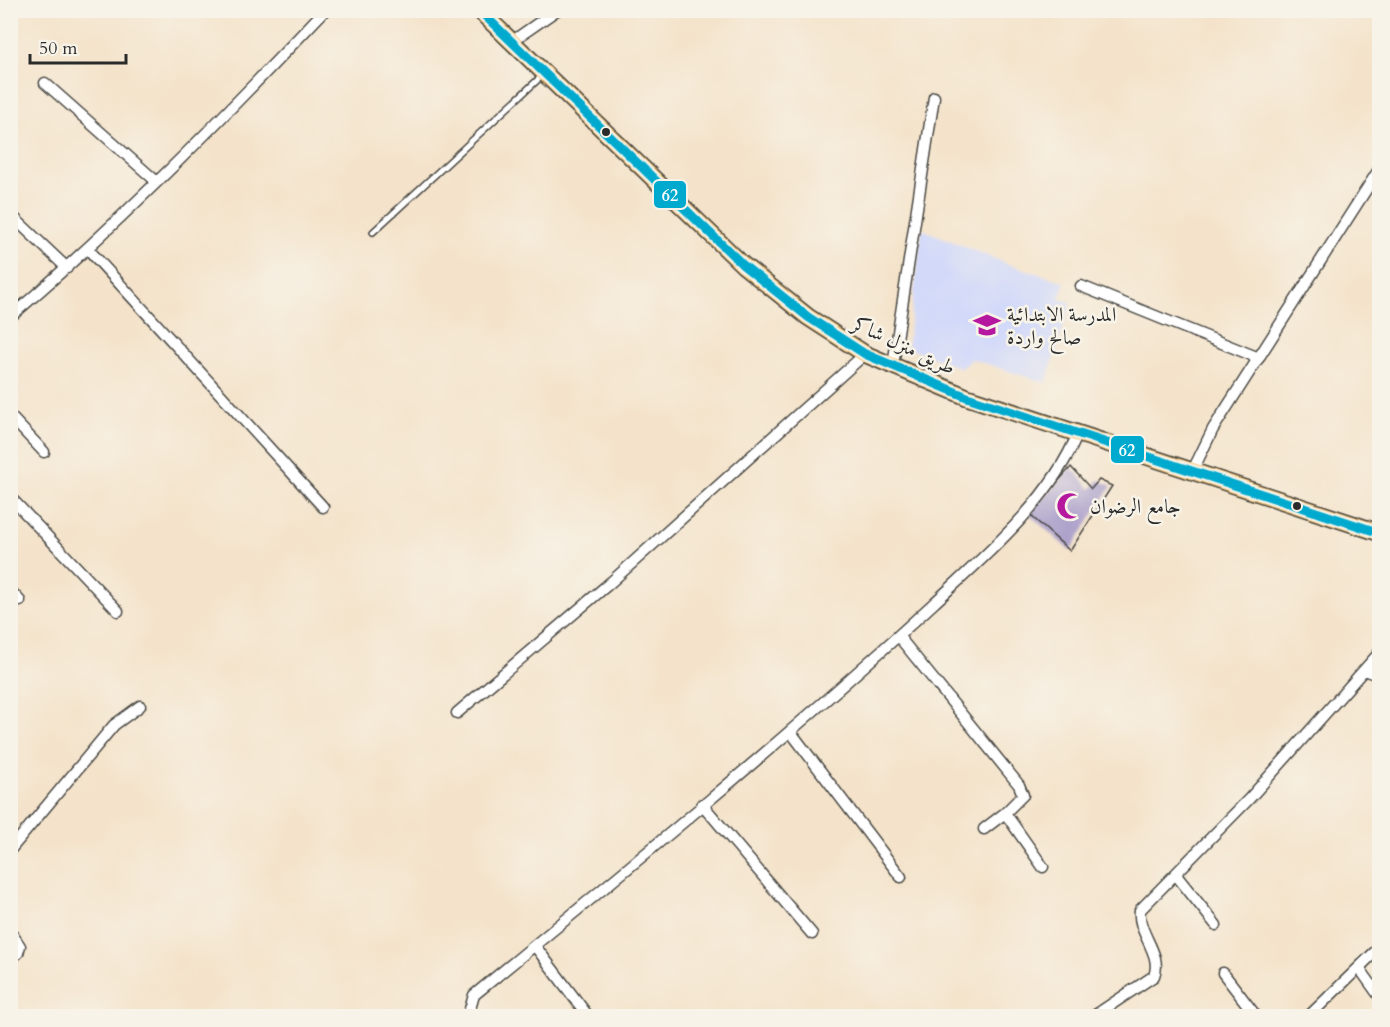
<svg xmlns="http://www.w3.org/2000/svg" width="1390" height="1027" viewBox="0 0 1390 1027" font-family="Cardo,Amiri,serif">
<rect width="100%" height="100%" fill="#f7f3e8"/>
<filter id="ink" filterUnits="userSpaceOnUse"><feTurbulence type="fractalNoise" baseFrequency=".0167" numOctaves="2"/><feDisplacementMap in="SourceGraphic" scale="12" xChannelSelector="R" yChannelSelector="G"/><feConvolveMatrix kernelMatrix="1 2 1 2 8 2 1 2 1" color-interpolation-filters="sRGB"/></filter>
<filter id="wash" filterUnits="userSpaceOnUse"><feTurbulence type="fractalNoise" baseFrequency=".008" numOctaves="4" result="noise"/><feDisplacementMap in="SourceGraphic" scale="24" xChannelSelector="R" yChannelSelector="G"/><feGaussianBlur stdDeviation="1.35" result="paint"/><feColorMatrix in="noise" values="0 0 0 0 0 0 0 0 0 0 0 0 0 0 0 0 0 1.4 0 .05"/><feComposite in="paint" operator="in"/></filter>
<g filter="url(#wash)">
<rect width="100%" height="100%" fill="#f4e3ca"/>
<path fill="#d2d9f9" d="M922 229 1007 264 1065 282 1059 299 1071 302 1046 383 972 359 961 368 907 348Z"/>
<g id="blocks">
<path fill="#a99dc9" d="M1071 467 1091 489 1099 480 1112 486 1070 551 1029 514Z"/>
</g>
</g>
<g filter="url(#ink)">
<use href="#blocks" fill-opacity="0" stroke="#494743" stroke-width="1.5"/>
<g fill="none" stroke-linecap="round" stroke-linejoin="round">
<defs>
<path id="service" d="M373 232 543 75"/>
<path id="minor" d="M511 42 557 10
M45 83 157 182
M10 214 67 268
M88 249 323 507
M1081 286 1259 358
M10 317C122 221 224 117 325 10
M893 365 934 97
M10 416 44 452
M1192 472 1213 429 1380 168
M10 497 118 611
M10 590 20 601
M899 637 1019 785 1023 795 1005 813 1043 867
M1364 670 1380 676
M457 713 611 582 865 354
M790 731 901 877
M702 804 812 934
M984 829 1005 813
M10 850 114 725 140 706
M1176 875 1216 925
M10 931 20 946 18 953 10 959
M535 946 588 1016
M1360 969 1380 997
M1223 973 1256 1016
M468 1016 474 995C629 868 785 740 933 604 985 556 1051 500 1078 433
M1094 1016 1154 976C1163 953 1137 934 1140 910L1249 799 1380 652
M1309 1016 1380 947"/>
<path id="primary" d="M479 10 743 265 808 317 865 354 967 397 1380 533"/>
</defs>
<use href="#service" stroke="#494743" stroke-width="8"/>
<use href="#minor" stroke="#494743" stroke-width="13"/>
<use href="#primary" stroke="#494743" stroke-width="19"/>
<use href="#service" stroke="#fff" stroke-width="5"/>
<use href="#minor" stroke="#fff" stroke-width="10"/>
<use href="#primary" stroke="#f6c06b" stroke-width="16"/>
<defs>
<path id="bus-1" d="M479 10 743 265 808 317 865 354 967 397 1380 533"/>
</defs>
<use href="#bus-1" stroke="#f7f3e8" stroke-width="14"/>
<use href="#bus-1" stroke="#00a9ce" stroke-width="9"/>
</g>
</g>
<defs>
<symbol id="school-bare" viewBox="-9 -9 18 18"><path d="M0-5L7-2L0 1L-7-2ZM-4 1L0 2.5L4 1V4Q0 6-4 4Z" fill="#b5179e" stroke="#f7f3e8" stroke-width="2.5" paint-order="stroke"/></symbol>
<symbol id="mosque-bare" viewBox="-9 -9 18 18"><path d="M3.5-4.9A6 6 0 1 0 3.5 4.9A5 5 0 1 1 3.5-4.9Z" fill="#b5179e" stroke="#f7f3e8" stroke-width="2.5" paint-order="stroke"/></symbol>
</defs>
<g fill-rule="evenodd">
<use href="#school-bare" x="968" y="306" width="38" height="38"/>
<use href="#mosque-bare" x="1051" y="487" width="38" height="38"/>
</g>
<g fill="#2b2b2b" stroke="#f7f3e8" stroke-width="2">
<circle cx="606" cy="132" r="5"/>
<circle cx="1297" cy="506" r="5"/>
</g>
<g text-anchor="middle" stroke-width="5" stroke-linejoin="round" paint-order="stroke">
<g font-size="20" fill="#2b2b2b" stroke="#f7f3e8" text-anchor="start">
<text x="1007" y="321">المدرسة الابتدائية<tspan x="1007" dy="23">صالح واردة</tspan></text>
<text x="1090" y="513">جامع الرضوان</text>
</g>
<g font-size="20" fill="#2b2b2b" stroke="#f7f3e8">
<text transform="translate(904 345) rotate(25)" y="7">طريق منزل شاكر</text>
</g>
</g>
<g stroke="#f7f3e8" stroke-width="2">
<rect x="653" y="180" width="34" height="29" rx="6" fill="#00a9ce"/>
<rect x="1110" y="435" width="35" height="29" rx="6" fill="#00a9ce"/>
</g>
<g font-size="16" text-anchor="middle" font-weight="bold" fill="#fff">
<text x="670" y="201">62</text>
<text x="1127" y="456">62</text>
</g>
<rect width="1390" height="1027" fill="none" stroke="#f7f3e8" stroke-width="36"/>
<path d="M30 54v9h96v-9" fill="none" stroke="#2b2b2b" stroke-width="3"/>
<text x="39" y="54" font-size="18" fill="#2b2b2b" stroke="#f7f3e8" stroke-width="4.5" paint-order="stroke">50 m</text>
</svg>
